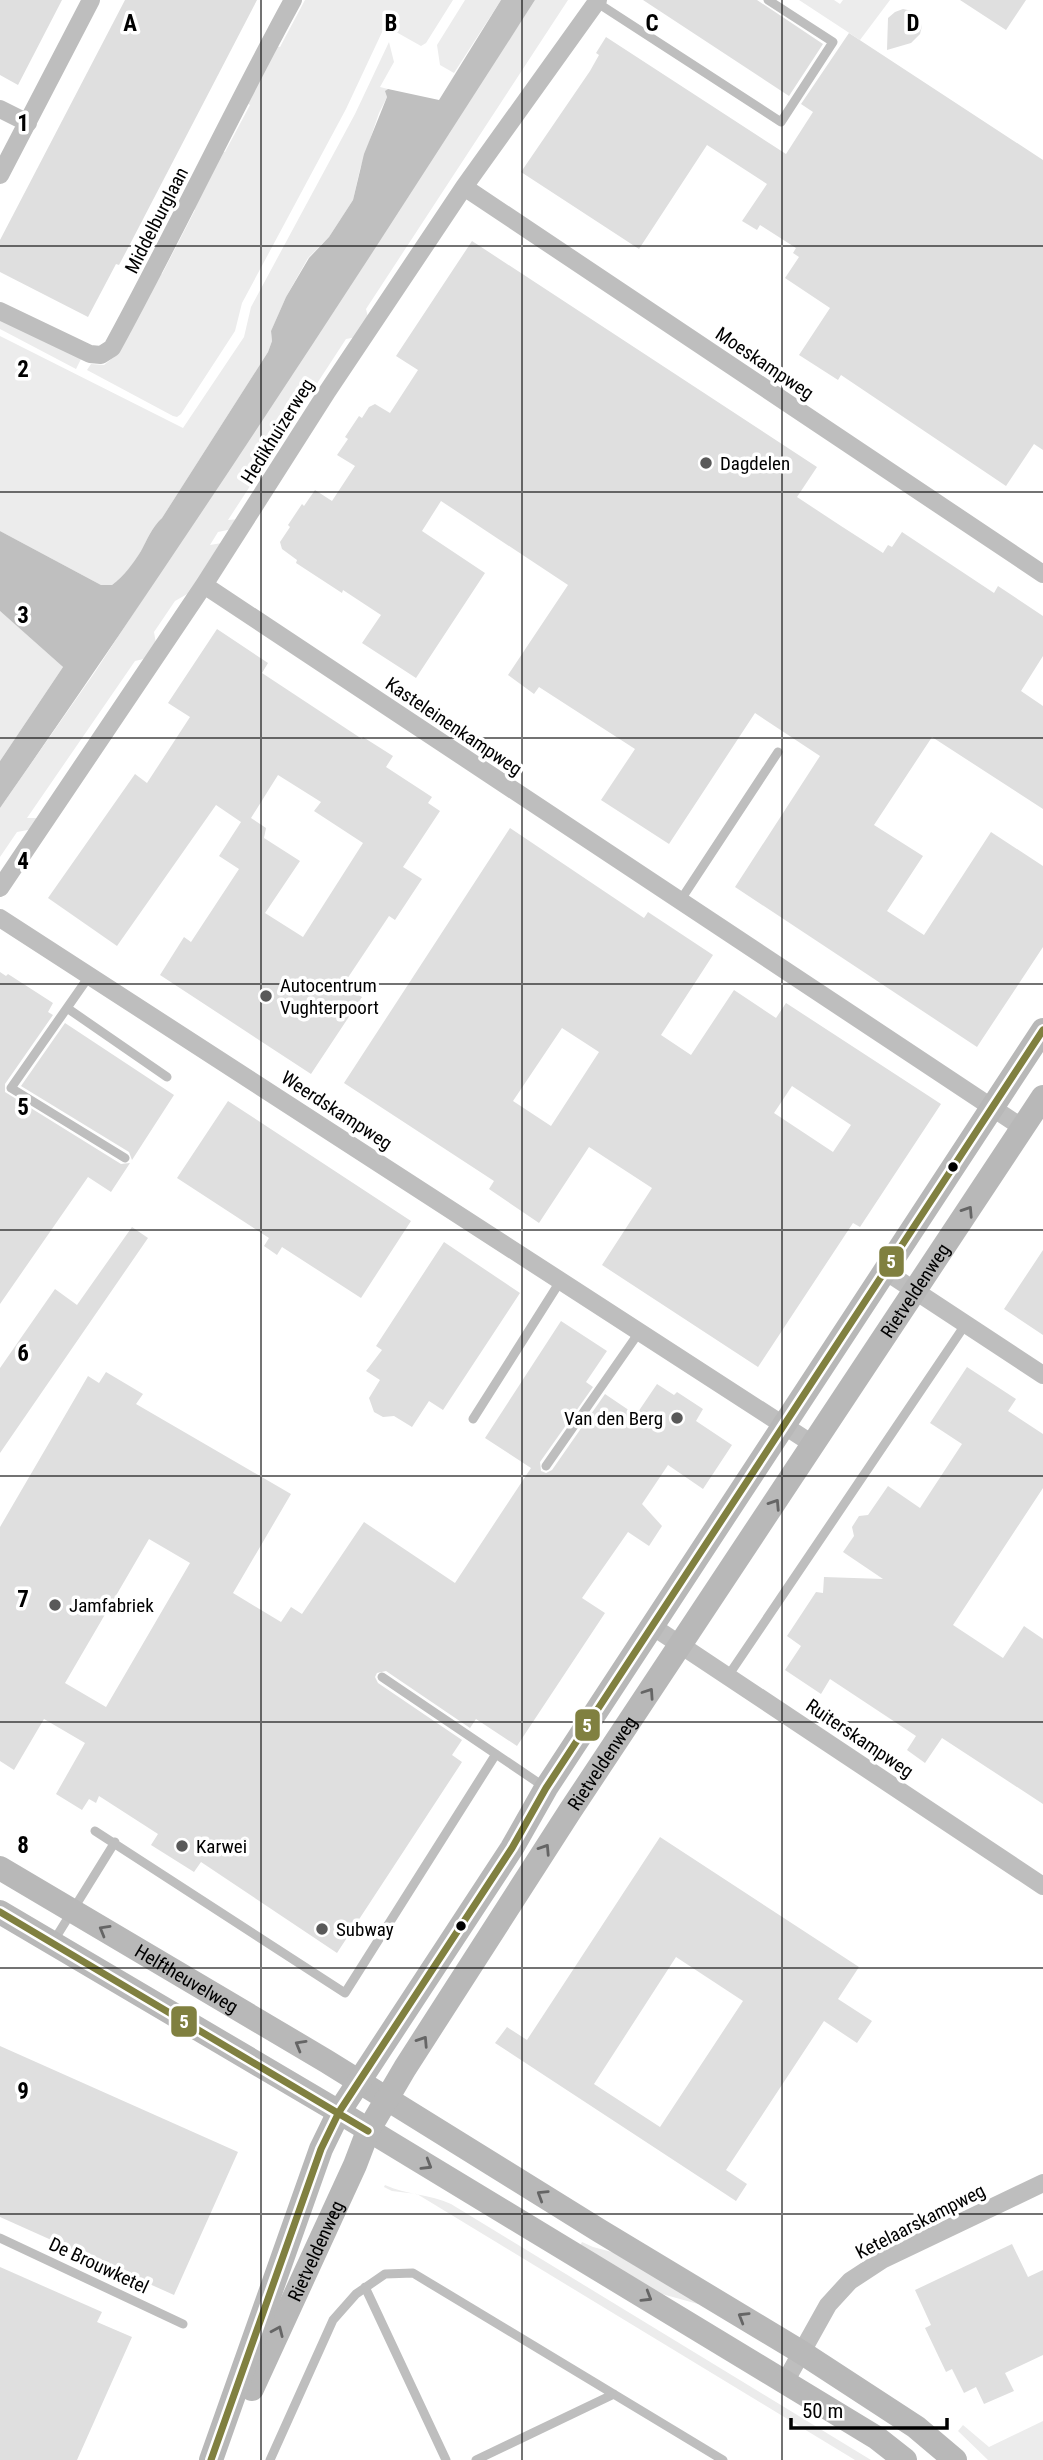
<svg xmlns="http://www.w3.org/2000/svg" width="1043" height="2460" viewBox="0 0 1043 2460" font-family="'Roboto Condensed',sans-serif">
<rect width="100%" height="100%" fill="#fff"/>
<path fill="#ececec" d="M305 0H453L426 43 421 46 389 28 383 30 346 109 242 303 235 331 181 414 177 417 173 416 87 370 91 364 104 365 114 357 157 272 162 274 195 210 191 207 220 151 225 152 250 105 245 102 275 46 280 47Z
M465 0H501L454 73 440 65 437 45Z
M535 0H568L366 309 370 325 363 336 346 339 228 520 240 519 237 528 218 532 210 545 222 543 189 593 175 601 154 632 157 649 152 657 135 661 27 818H38L33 829 17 832 0 857V808L95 672Z
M799 0H834L840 4 843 0H890L860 40Z
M389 42 394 62 380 87 388 89 386 91 387 97 379 113 360 169 353 200 329 237 308 258 286 297 271 331 272 341 268 352 162 518C152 527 147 540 141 551 133 565 124 576 112 585H101L0 531V336L183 428 244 337 251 307 355 114Z
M0 316 81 359 76 369 0 329Z
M0 611 63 667 0 761Z
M385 2185C406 2195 430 2194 451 2204L871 2460H855L417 2194 392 2191 384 2187Z
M582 2242 593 2247 623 2255 700 2300 698 2304 662 2294 580 2246Z
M1043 2421V2460H988L958 2431 963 2425 989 2447Z"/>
<path fill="#bfbfbf" d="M501 0H535C361 272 185 543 0 808V761L63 667 0 611V531L101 585H112C124 576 133 564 141 551 147 540 152 527 162 518L268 352 272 341 271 331 286 297 309 258 329 237 353 200 364 154 387 97 385 91 388 89 439 100Z"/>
<path fill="#dfdfdf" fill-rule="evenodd" d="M0 0H62L18 85 0 75Z
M125 0H257L128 248 119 265 116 264 88 317 0 272V240Z
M643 0H757L823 44 789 96Z
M960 0H1026L1006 30Z
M903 9 912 11 919 17 922 26 920 34 911 43 887 50 888 18 895 12Z
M849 33 1043 160V450L1034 444 1006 486 841 375 838 380 799 355 830 308 785 278 799 257 793 253 796 248 760 225 757 230 742 221 767 184 707 145 639 249 521 172 590 71 599 55 596 53 606 37 786 154 813 112 801 104Z
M472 241 817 467 797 497 841 526 883 553 888 545 892 547 902 532 994 593 998 586 1043 616V656L1021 691 1043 706V809L932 737 874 825 923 856 887 911 924 935 991 832 1043 866V947L977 1047 735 887 820 756 755 713 669 844 601 800 635 749 539 687 534 694 508 675 568 585 441 501 422 531 485 573 416 678 362 643 381 615 343 590 342 593 296 563 297 560 282 549 280 542 290 527 288 525 302 504 304 506 315 490 332 501 355 466 337 455 348 439 345 437 359 416 362 418 369 407 375 404 390 413 418 370 396 356Z
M217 629 268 663 262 673 362 739 363 737 393 756 386 767 432 797 428 803 440 811 403 867 422 879 395 920 389 916 343 985 362 997 311 1074 160 975 184 937 191 942 239 869 219 856 241 822 216 805 117 946 48 898 135 774 147 783 190 717 168 703ZM278 775 321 802 314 811 363 843 303 937 265 913 300 861 264 838 266 828 251 818Z
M510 828 644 918 648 912 713 955 661 1035 691 1055 734 990 776 1018 786 1003 941 1104 860 1227 853 1223 758 1367 602 1265 652 1188 589 1147 539 1223 489 1189 494 1181 344 1083ZM562 1028 599 1052 551 1126 513 1101ZM792 1086 851 1125 833 1152 774 1113Z
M0 972 6 976 8 974 53 1003 48 1012 53 1015 5 1084V1092L121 1164 130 1163 111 1192 88 1177 0 1304Z
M65 1023 174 1095 132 1160 129 1152 21 1086Z
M228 1101 411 1221 361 1298 282 1247 277 1255 264 1246 269 1238 177 1178Z
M132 1227 148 1238 0 1453V1368L55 1289 77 1305Z
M444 1242 520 1293 443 1410 429 1401 412 1427 394 1416 383 1417 374 1412 369 1398 380 1380 366 1371 382 1350 376 1346Z
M1043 1250V1335L1004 1309Z
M561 1321 607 1351 586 1382 593 1387 540 1462 541 1471 546 1473 552 1470 605 1394 636 1415 657 1384 674 1395 677 1392 703 1409 696 1421 732 1445 703 1489 668 1465 642 1504 662 1526 649 1546 628 1532 582 1598 605 1613 517 1746 476 1719 470 1728 386 1671 377 1673 375 1677 378 1683 462 1740 452 1755 462 1762 337 1953 201 1862 194 1872 151 1845 158 1834 99 1796 96 1803 89 1799 82 1810 56 1794 85 1743 44 1719 14 1770 0 1761V1527L88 1376 99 1383 106 1372 143 1394 136 1404 291 1494 233 1593 281 1622 291 1607 302 1614 364 1522 455 1583 531 1468 485 1438ZM149 1539 190 1563 106 1707 65 1683Z
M967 1367 1016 1399 1008 1411 1043 1434V1488L953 1625 1003 1658 1024 1626 1043 1639V1804L942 1738 925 1763 907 1750 916 1736 892 1720 830 1679 821 1694 785 1670 801 1646 787 1636 816 1592 823 1593 824 1577 883 1579 843 1552 854 1536 852 1527 859 1516 868 1515 888 1486 920 1508 962 1444 930 1423Z
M660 1837 859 1967 838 1999 872 2021 857 2043 824 2021 726 2170 747 2184 736 2201 495 2043 507 2027 527 2040ZM676 1957 743 2001 660 2127 594 2084Z
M0 2046 238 2152 174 2295 0 2217Z
M1012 2244 1028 2277 1043 2270V2355L1005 2373 1014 2391 984 2404 976 2387 964 2393 952 2369 946 2372 925 2328 931 2325 915 2290Z
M0 2267 102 2312 97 2322 132 2337 77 2460H0Z"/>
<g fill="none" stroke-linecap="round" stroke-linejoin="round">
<path stroke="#bebebe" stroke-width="9" d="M596 2 781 122 833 42 768 0
M680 901 778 752
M90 975 11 1088 125 1158
M67 1008 167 1077
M473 1419 561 1280
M546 1466 640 1331
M728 1676 965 1325
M382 1677 546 1788
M95 1831 345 1993 496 1754
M53 1942 115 1842
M0 2238 183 2324
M365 2287 446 2460
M270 2460 333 2320 356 2294 385 2274 413 2273 723 2460
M476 2460 614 2394"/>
<path stroke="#bebebe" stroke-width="18" d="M0 109 28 123
M0 175 91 0
M464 187 1043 574
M0 311 90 354 101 355 112 348C175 233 230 115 293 0
M204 585 1023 1128
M0 888 204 585 327 392 464 187 598 0
M0 918 814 1445
M885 1271 1043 1375
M652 1626 1043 1886
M785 2382 828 2305 850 2281 882 2260 1043 2183"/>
<g stroke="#b8b8b8" stroke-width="24">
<path id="s1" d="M0 1868 326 2061 600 2231 801 2352 916 2427 955 2460"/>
<path d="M0 1912 339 2112 877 2438 905 2460"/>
<path id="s2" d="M252 2389 355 2165 368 2131 405 2068 570 1811 1043 1097"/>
<path d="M211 2460 321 2149 339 2112 512 1848 546 1788 1043 1030"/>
</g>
<defs>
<path id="bus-1" d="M0 1912 368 2131
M211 2460 321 2149 339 2112 512 1848 546 1788 1043 1030"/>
</defs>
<use href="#bus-1" stroke="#fff" stroke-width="12"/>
<use href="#bus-1" stroke="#808040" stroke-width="7"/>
</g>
<defs><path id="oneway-chevron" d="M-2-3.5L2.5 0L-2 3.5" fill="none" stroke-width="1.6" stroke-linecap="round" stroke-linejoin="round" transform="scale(1.75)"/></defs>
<g stroke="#656565">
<use href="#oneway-chevron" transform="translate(968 1211) rotate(-57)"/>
<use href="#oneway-chevron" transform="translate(775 1504) rotate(-57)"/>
<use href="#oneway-chevron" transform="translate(649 1693) rotate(-56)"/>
<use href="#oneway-chevron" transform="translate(545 1849) rotate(-57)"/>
<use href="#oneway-chevron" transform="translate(104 1930) rotate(-150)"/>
<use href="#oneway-chevron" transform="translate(423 2041) rotate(-57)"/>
<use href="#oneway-chevron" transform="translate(300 2045) rotate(-150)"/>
<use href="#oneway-chevron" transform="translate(427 2165) rotate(31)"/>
<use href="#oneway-chevron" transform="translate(542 2195) rotate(-148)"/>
<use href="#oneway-chevron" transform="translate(647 2297) rotate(31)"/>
<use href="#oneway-chevron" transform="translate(743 2317) rotate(-149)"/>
<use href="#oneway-chevron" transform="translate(278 2331) rotate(-66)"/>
</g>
<path fill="none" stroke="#000" stroke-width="2" stroke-opacity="0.55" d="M261 0V2460M522 0V2460M782 0V2460M0 246H1043M0 492H1043M0 738H1043M0 984H1043M0 1230H1043M0 1476H1043M0 1722H1043M0 1968H1043M0 2214H1043"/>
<g fill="#595959" stroke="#fff" stroke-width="2.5">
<circle cx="706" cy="463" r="7"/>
<circle cx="266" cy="996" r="7"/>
<circle cx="677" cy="1418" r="7"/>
<circle cx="55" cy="1605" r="7"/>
<circle cx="182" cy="1846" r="7"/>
<circle cx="322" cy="1929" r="7"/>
</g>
<g fill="#000" stroke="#fff" stroke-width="2.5">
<circle cx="953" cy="1167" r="6"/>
<circle cx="461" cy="1926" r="6"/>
</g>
<g text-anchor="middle" stroke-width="7" stroke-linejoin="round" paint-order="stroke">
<g font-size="19" fill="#000" stroke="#fff">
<text transform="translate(156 220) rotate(-63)" y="7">Middelburglaan</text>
<text transform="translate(765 363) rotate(34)" y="7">Moeskampweg</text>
<text transform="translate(277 431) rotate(-58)" y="7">Hedikhuizerweg</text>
<text transform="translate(454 726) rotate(34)" y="7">Kasteleinenkampweg</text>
<text transform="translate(337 1110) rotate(33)" y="7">Weerdskampweg</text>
<text dy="7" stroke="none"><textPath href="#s2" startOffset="1286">Rietveldenweg</textPath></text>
<text transform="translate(860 1738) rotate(34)" y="7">Ruiterskampweg</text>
<text dy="7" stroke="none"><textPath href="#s2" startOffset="719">Rietveldenweg</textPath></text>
<text dy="7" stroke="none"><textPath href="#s1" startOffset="217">Helftheuvelweg</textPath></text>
<text transform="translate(920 2221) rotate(-27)" y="7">Ketelaarskampweg</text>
<text dy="7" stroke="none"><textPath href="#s2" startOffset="152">Rietveldenweg</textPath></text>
<text transform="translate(99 2265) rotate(25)" y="7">De Brouwketel</text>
</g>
<g font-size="19" fill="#000" stroke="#fff" text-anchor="start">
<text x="720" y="470">Dagdelen</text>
<text x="280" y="992">Autocentrum<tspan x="280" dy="22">Vughterpoort</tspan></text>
<text x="663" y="1425" text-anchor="end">Van den Berg</text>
<text x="69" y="1612">Jamfabriek</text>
<text x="196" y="1853">Karwei</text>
<text x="336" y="1936">Subway</text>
</g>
</g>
<g font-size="23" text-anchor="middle" font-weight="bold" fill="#000" stroke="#fff" stroke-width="7" stroke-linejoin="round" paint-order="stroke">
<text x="130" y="31">A</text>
<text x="391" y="31">B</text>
<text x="652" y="31">C</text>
<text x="913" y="31">D</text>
<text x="23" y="131">1</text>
<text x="23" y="377">2</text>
<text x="23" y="623">3</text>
<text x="23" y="869">4</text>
<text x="23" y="1115">5</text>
<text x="23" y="1361">6</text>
<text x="23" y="1607">7</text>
<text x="23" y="1853">8</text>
<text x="23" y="2099">9</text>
</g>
<g stroke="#fff" stroke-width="2.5">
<rect x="878" y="1245" width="27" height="33" rx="7" fill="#808040"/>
<rect x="574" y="1708" width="27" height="34" rx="7" fill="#808040"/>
<rect x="170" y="2005" width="28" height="33" rx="7" fill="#808040"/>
</g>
<g font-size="19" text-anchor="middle" font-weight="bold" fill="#fff">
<text x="891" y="1268">5</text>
<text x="587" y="1732">5</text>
<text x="184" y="2028">5</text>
</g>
<path d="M791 2418v10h156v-10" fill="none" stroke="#000000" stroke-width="3.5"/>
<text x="802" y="2418" font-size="21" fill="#000000" stroke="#ffffff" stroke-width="5" paint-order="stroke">50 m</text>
</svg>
